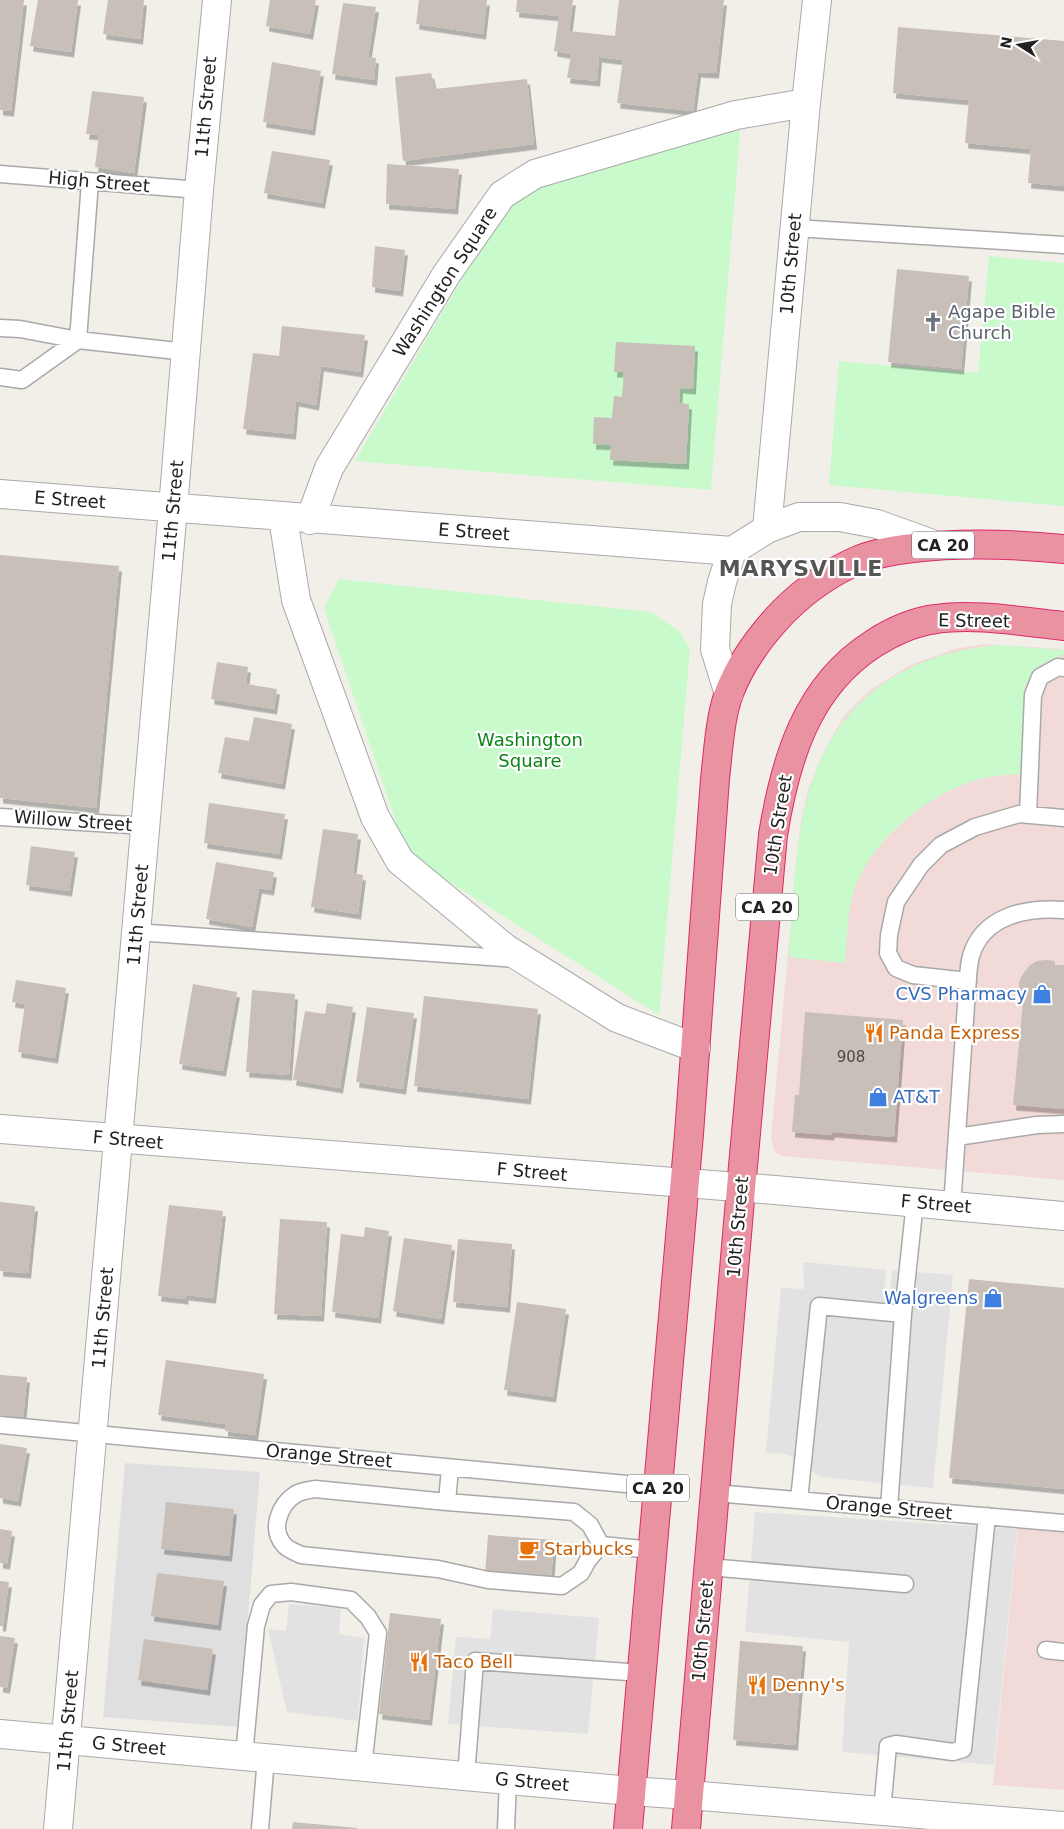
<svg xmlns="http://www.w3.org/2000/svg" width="1064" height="1829" viewBox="0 0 1064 1829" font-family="'DejaVu Sans',sans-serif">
<defs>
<filter id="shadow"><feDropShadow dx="3" dy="5.5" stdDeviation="0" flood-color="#0004"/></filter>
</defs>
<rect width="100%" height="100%" fill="#f2efe9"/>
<path fill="#e0dfdf" d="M125 1463 260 1472 239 1727 103 1717Z"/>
<path fill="#f2dad9" d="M983 644 1064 649V1180L782 1156 774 1151 771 1138 800 825 809 787 824 751 844 716 870 690 910 665 954 649Z
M1018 1524 1064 1529V1790L993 1785Z"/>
<path fill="#c8facc" d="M741 121 711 490 355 461 510 197 686 136Z
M989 256 1064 263V506L829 485 839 361 978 373Z
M339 579 651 612 679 631 690 648 659 1015 407 855 324 608Z
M1000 645 1064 650V654L1043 664 1035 669 1025 685 1023 774C1004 775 985 776 967 783 920 801 867 845 853 894 847 916 847 940 845 963L789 957C793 901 794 842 810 788 838 698 909 652 1000 645Z"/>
<path fill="#e2e2e2" d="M803 1262 886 1270 884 1297 890 1295 892 1270 953 1275 933 1488 821 1477 787 1454 766 1453 781 1288 804 1289Z
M755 1512 1017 1529 994 1765 842 1752 849 1642 745 1632Z
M289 1604 341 1608 339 1634 364 1638 358 1721 287 1712 268 1629 286 1631Z
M493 1609 599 1618 588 1734 448 1724 456 1637 490 1639Z"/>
<path fill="#c7bfb8" filter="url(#shadow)" d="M0 0H24L11 111 0 110Z
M38 0H78L71 52 30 46Z
M108 0H144L140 39 103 34Z
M270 0H316L310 34 266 26Z
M419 0H487L483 34 416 24Z
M517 0H573L569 31 615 36 619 0H724L716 73 698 72 693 111 617 103 623 60 599 57 597 81 567 78 571 54 554 51 559 16 516 12Z
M343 3 376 7 368 57 376 58 374 80 332 74Z
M898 27 1064 41V186L1028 183 1031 149 965 143 969 100 893 93Z
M272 62 321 71 312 130 263 122Z
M431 73 435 89 527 79 534 144 403 161 395 77Z
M92 91 144 97 134 173 95 167 99 135 86 134Z
M272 151 330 160 322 203 264 193Z
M387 164 459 169 455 209 386 204Z
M375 246 405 250 400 291 372 287Z
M897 269 969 276 961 369 888 362Z
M282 326 365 335 360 372 321 366 316 405 296 401 293 434 243 429 253 353 279 356Z
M616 342 695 346 693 389 680 388 679 403 689 404 686 464 610 460 611 445 593 444 594 417 612 418 614 396 622 397 624 372H614Z
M0 555 119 566 96 808 0 798Z
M217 662 248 667 246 684 277 689 274 709 211 699Z
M254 717 292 724 282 784 218 773 225 737 249 741Z
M209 803 285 814 279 854 204 843Z
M323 829 358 834 353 873 363 875 358 914 311 907Z
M31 846 75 852 69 891 26 885Z
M216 862 274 872 271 890 259 888 252 927 206 919Z
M1046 960 1055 961V965H1064V1109L1013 1105 1024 992 1019 991V982L1023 974 1029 966 1037 961Z
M16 980 66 988 55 1058 18 1052 25 1004 12 1002Z
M193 984 237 992 223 1071 179 1064Z
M252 990 295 994 289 1075 246 1072Z
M424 996 538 1009 528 1099 414 1086Z
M327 1003 353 1007 340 1088 293 1080 305 1011 325 1014Z
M367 1007 414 1013 403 1089 356 1082Z
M805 1012 903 1020 894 1137 832 1132 831 1135 792 1132 795 1095H799Z
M0 1202 35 1206 28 1273 0 1271Z
M169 1205 223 1211 213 1298 185 1295 186 1299 158 1296Z
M280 1219 327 1222 321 1316 274 1314Z
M365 1227 389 1231 378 1318 332 1312 341 1234 364 1237Z
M404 1238 452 1245 441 1319 393 1311Z
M458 1239 512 1244 507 1307 453 1302Z
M969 1279 1064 1288V1489L949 1478Z
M517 1302 566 1309 553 1397 504 1390Z
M166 1360 264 1374 255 1435 225 1431V1424L158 1415Z
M0 1375 27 1377 23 1418 0 1415Z
M0 1444 27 1448 18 1501 0 1498Z
M166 1502 234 1509 229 1556 161 1549Z
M0 1529 12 1531 7 1564 0 1563Z
M488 1535 554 1540 551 1579 485 1574Z
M157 1573 224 1581 218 1625 151 1616Z
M0 1581 9 1582 3 1626H0Z
M390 1613 441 1619 429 1720 379 1714Z
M0 1636 15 1638 7 1688 0 1687Z
M144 1639 213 1649 207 1690 138 1680Z
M740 1641 803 1646 795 1745 733 1740Z
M293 1822 357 1828V1829H292Z"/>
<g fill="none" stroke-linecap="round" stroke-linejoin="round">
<defs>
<path id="lane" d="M0 174 199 190
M795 228 1064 245
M0 328 20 329 78 340 186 352
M0 377 22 380 78 340 90 182
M1028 815 1033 695 1040 677 1058 667 1064 668
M0 817 146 826
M136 932 516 959
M968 981 913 975 896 968 888 953 889 935 896 902 921 865 941 845 975 827 1019 814 1064 818
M957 1137 1037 1125 1064 1124
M952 1206 967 991C968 980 968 967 971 956 983 915 1028 907 1064 910
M0 1425 658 1487
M450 1468 447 1502 574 1512 590 1525 601 1545 653 1550
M715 1493 1064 1523
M799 1500 819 1306 903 1314 915 1202
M447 1502 315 1489C309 1490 301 1491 296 1494 279 1505 270 1529 284 1545 288 1550 296 1552 301 1555L438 1569 488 1580 562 1586 581 1573 588 1560 601 1545
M889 1508 903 1314
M708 1567 905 1584
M1046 1650 1064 1652
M244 1756 256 1626 262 1605 271 1594 291 1592 351 1600 368 1617 378 1633 363 1767
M466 1776 475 1661 642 1673
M882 1811 888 1746 896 1744 953 1752 963 1749 987 1516
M260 1829 266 1758
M506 1829 508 1780"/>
<path id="street" d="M0 494 732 551 767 529 799 517H840L877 524 935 545
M283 518 296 600 375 817 400 861 505 948 617 1018 696 1048
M310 520 329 468 446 275 502 195 535 174 736 115 806 103
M767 529 806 103 817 0
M729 694 715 649 717 604 722 582 732 551
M0 1129 775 1190 1064 1216
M0 1734 631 1791 689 1795 1064 1826
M58 1829 173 508 199 190 217 0"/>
<path id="highway" d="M628 1829 689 1134 715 779C718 753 720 717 729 693 741 662 761 635 783 612 806 589 832 571 861 559 877 553 896 550 913 548 963 542 1013 544 1064 549
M686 1829 741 1188 773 835C785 761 806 687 873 644 893 631 912 622 936 619 976 613 1023 622 1064 626"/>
</defs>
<use href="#lane" stroke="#a9a9a9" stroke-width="19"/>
<use href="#street" stroke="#a9a9a9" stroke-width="30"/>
<use href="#highway" stroke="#dc2a67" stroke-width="30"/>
<use href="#lane" stroke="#fff" stroke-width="16"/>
<use href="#street" stroke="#fff" stroke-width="28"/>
<use href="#highway" stroke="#e892a2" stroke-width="28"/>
</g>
<defs>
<symbol id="church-bare" viewBox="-9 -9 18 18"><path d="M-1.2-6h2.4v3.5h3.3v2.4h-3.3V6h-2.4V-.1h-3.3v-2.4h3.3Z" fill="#6b7280" stroke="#fff" stroke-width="2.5" paint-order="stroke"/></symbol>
<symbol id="shop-bare" viewBox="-9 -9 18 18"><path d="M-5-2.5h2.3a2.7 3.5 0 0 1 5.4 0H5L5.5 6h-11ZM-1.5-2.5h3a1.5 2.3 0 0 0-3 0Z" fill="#3f7fe0" stroke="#fff" stroke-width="2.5" paint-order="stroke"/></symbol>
<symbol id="restaurant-bare" viewBox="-9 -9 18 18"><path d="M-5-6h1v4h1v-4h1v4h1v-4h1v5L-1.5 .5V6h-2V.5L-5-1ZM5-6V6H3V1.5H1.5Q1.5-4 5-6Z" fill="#e8710a" stroke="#fff" stroke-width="2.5" paint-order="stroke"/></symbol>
<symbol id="cafe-bare" viewBox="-9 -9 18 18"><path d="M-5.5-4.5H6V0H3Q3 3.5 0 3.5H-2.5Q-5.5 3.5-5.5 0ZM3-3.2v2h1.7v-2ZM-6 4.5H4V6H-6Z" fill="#e8710a" stroke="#fff" stroke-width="2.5" paint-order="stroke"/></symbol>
</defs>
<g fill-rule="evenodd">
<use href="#church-bare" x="919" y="308" width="28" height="28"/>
<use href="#shop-bare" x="1028" y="980" width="28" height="28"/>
<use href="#restaurant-bare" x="860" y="1019" width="28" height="28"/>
<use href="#shop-bare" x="864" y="1083" width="28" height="28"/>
<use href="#shop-bare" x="979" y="1284" width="28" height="28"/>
<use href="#cafe-bare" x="515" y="1535" width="28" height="28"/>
<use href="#restaurant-bare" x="405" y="1648" width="28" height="28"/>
<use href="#restaurant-bare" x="743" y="1671" width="28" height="28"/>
</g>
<g text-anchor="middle" stroke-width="4.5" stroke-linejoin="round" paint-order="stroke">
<g font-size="15" fill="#4b4948">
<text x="851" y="1062">908</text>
</g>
<g fill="#fff" stroke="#646464" stroke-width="1">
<rect x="912" y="531.5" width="62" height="27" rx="4"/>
<rect x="736" y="893.5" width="62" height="27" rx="4"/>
<rect x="627" y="1474.5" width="62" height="27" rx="4"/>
</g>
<g font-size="16" font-weight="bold" fill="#222">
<text x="943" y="551">CA 20</text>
<text x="767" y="913">CA 20</text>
<text x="658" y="1494">CA 20</text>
</g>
<g font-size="18" fill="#222" stroke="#fff">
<text transform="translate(206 107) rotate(-85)" y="6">11th Street</text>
<text transform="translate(99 182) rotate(5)" y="6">High Street</text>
<text transform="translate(791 264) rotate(-85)" y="6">10th Street</text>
<text transform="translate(445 282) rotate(-57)" y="6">Washington Square</text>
<text transform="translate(70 500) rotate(4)" y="6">E Street</text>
<text transform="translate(173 511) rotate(-85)" y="6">11th Street</text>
<text transform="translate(474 532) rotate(4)" y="6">E Street</text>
<text transform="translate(974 621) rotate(1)" y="6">E Street</text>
<text transform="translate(73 821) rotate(4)" y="6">Willow Street</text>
<text transform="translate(778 825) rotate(-81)" y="6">10th Street</text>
<text transform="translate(138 915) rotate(-85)" y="6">11th Street</text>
<text transform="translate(128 1140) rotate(5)" y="6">F Street</text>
<text transform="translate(532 1172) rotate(5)" y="6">F Street</text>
<text transform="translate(936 1204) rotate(5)" y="6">F Street</text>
<text transform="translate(738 1227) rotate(-85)" y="6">10th Street</text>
<text transform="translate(103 1318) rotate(-85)" y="6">11th Street</text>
<text transform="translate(329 1456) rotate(5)" y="6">Orange Street</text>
<text transform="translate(889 1508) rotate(5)" y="6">Orange Street</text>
<text transform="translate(703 1631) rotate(-85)" y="6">10th Street</text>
<text transform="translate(68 1721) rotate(-85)" y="6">11th Street</text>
<text transform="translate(129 1746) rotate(5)" y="6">G Street</text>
<text transform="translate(532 1782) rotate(5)" y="6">G Street</text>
</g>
<g font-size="18" fill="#5b616d" stroke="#fff" text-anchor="start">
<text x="948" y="318">Agape Bible<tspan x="948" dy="21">Church</tspan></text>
</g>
<g font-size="18" fill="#0c8416" stroke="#fff">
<text x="530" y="746">Washington<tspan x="530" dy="21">Square</tspan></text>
</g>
<g font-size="18" fill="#366cbe" stroke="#fff" text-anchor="end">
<text x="1027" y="1000">CVS Pharmacy</text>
<text x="893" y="1103" text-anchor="start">AT&amp;T</text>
<text x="978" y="1304">Walgreens</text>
</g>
<g font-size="18" fill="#c56008" stroke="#fff" text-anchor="start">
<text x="889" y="1039">Panda Express</text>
<text x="544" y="1555">Starbucks</text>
<text x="434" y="1668">Taco Bell</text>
<text x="772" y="1691">Denny's</text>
</g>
<g font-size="22" font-weight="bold" letter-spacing="1" fill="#555" stroke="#fff">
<text x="801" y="576">MARYSVILLE</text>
</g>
</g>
<g transform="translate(1019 45) rotate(281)" stroke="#ffffff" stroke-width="4" paint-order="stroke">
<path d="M0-4L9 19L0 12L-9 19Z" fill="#222222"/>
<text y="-8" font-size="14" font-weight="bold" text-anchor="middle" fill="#222222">N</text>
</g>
</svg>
